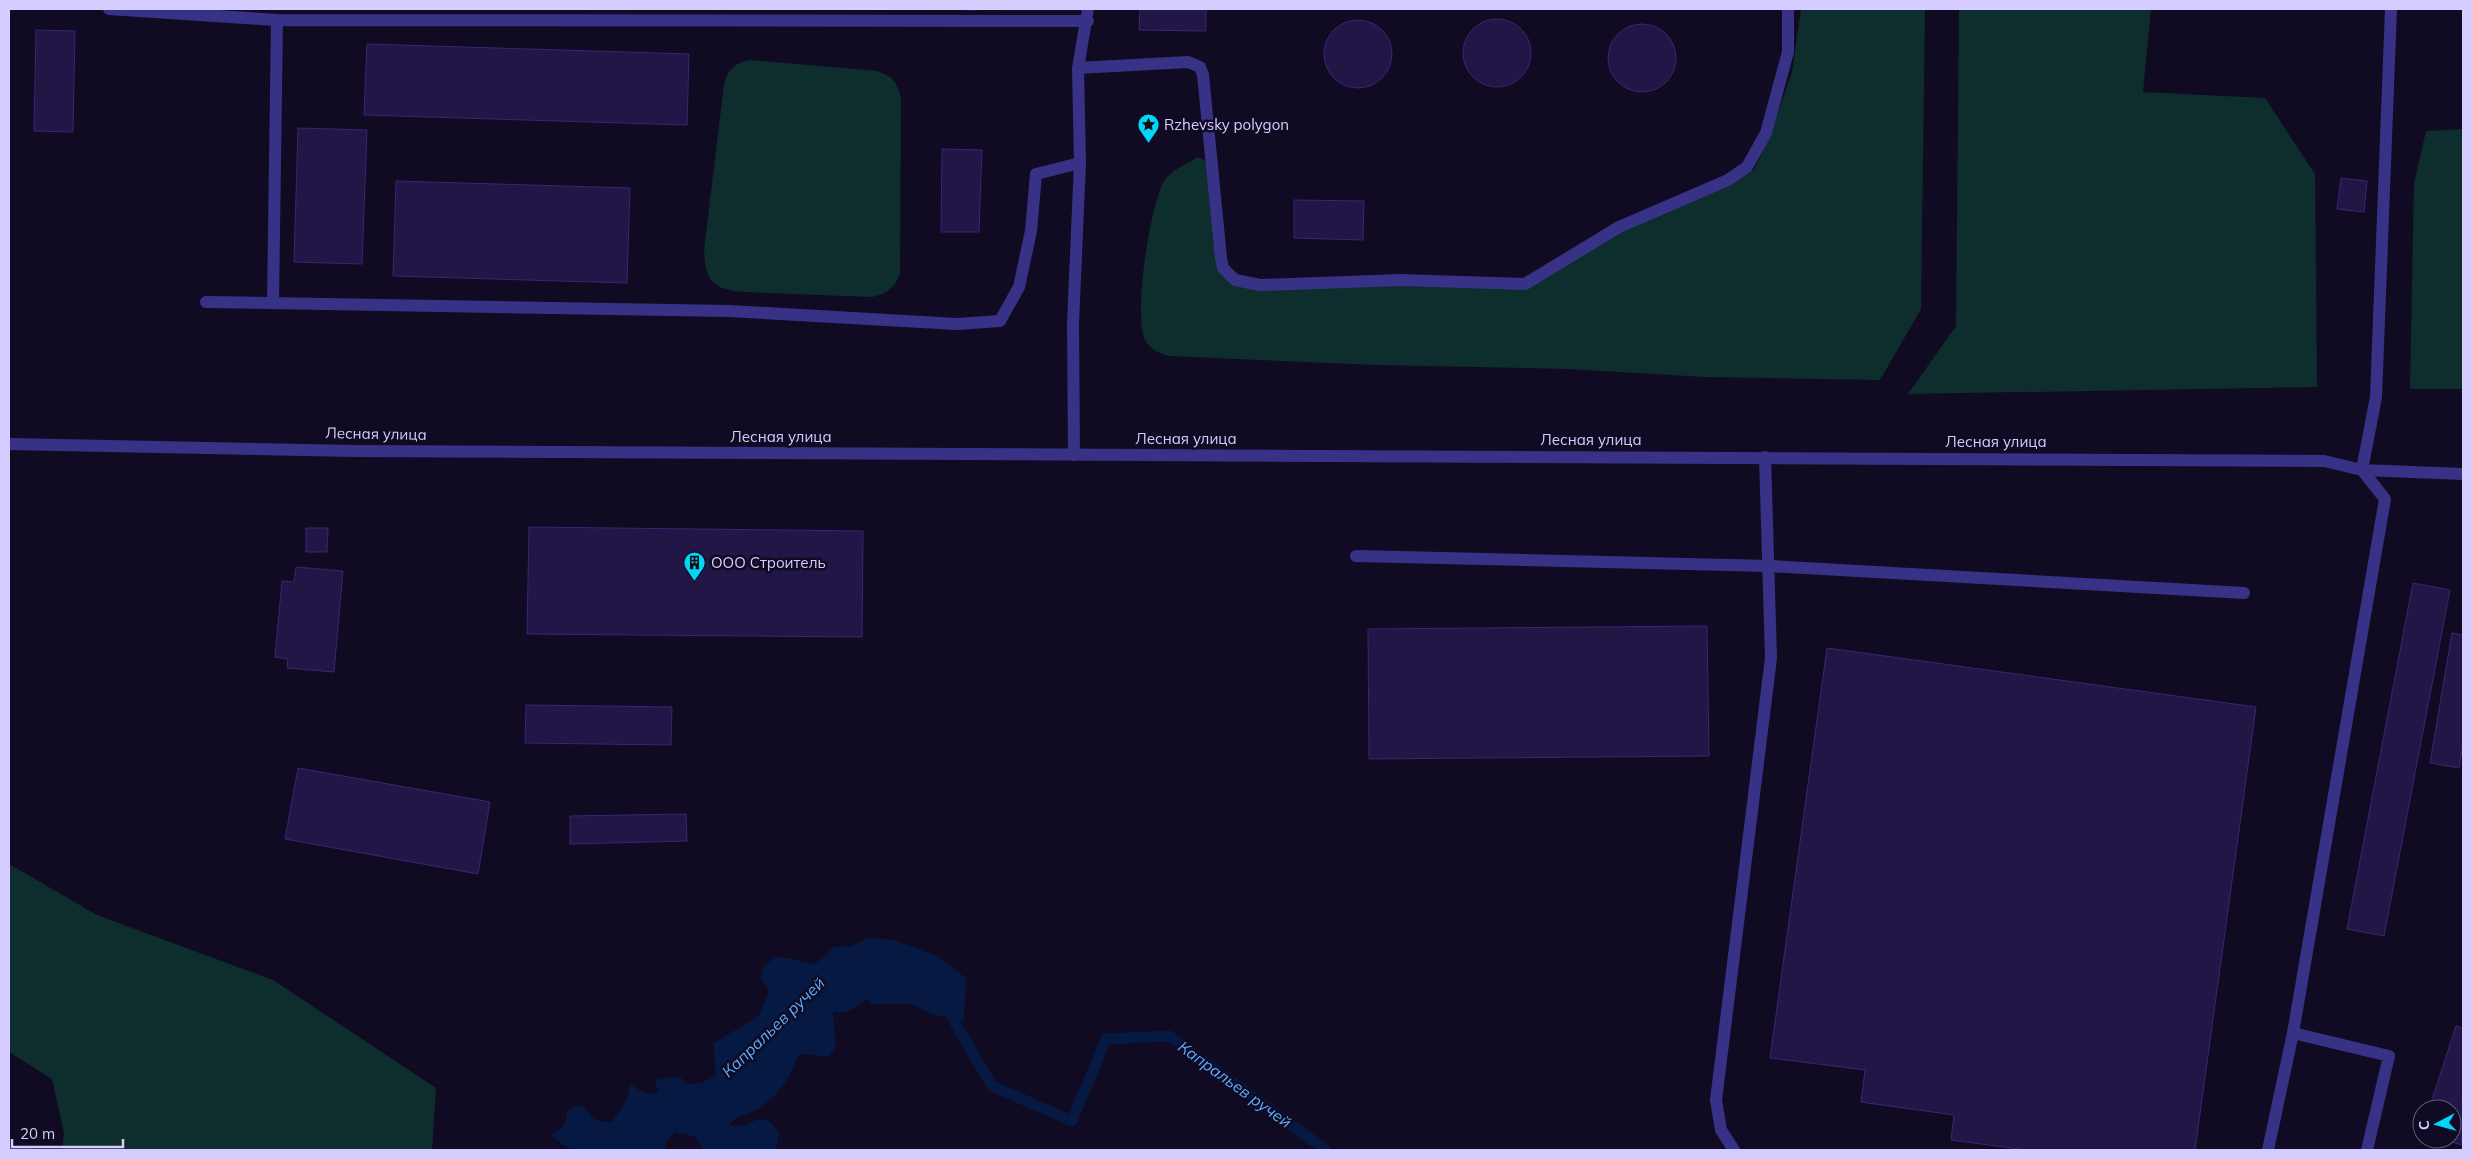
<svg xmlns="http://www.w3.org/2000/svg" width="2472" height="1159" viewBox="0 0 2472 1159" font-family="Mulish,sans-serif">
<rect width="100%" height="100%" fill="#100b23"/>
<path fill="#0e2d2d" d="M1801 9H1925L1921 309 1880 380 1704 377 1569 369 1376 365 1169 356C1160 353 1152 351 1146 342 1132 319 1150 206 1164 181 1170 171 1188 163 1198 157L1209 163 1220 268 1234 282 1525 286 1622 231 1732 184 1754 170 1770 136 1792 72Z
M1959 9H2151L2143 92 2265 98 2315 174 2317 387 1908 394 1956 326Z
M749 60 877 71C893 76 898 83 901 99L900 273C896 287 886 294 872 297L744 292C712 289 706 282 704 250L724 85C728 70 733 64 749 60Z
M2463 129V389H2410L2414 183 2426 131Z
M9 864 97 915 273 980 436 1088 432 1150H62L64 1133 52 1079 9 1052Z"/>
<path fill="#051943" d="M868 938 893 940 937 956 966 978 964 1020 931 1014 912 1004C899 1006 887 1002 873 1004L867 999C855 1008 848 1014 833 1012L836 1048 828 1057 803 1054 796 1058C792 1078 774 1100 756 1110 744 1117 739 1113 729 1125 751 1133 759 1103 779 1133L776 1150H704L695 1137 675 1132 666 1141 665 1150H571L550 1135C562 1132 566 1123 567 1111L579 1105C595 1112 584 1122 612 1122L626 1101 631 1083 639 1090 654 1095 660 1090 656 1088 655 1080 673 1077 681 1078 687 1084 701 1083 716 1075 713 1044C721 1038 755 1019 759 1015 764 1007 766 998 769 989L760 979 763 968 774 957H783L812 964 822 959 834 947 852 946Z"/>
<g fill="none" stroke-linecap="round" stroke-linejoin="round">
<path stroke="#051943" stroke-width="11" d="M945 1005 992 1086 1072 1121 1106 1039 1169 1036 1326 1150"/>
</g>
<path fill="#211646" stroke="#382674" d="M940 9H976V10Z
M1140 9H1206V31L1139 30Z
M1463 53a34 34 0 1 1 68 0a34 34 0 1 1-68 0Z
M1324 54a34 34 0 1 1 68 0a34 34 0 1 1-68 0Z
M1608 58a34 34 0 1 1 68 0a34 34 0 1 1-68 0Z
M36 30 75 31 73 132 34 131Z
M367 44 689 54 687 125 364 115Z
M298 128 367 130 362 264 294 262Z
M942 149 982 150 979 232H941Z
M2341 178 2367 181 2364 212 2337 209Z
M396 181 630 188 627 283 393 276Z
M1294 200 1364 201 1363 240 1294 238Z
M529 527 863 531 862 637 527 634Z
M306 528H328L327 552H306Z
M296 567 343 571 334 672 287 668 288 659 275 657 282 581 294 582Z
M2413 583 2450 590 2384 936 2347 929Z
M1707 626 1709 756 1369 759 1368 629Z
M2452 633 2463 635V743L2459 768 2430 763Z
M1827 648 2256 707 2195 1150H2026L1951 1140 1954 1115 1861 1102 1865 1070 1770 1058Z
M526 705 672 707 671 745 525 743Z
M298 768 490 802 478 874 285 839Z
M686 814 687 841 570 844V816Z
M2456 1026 2463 1028 2462 1145 2442 1139H2452V1109H2429Z
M9 1148H32V1150H9Z"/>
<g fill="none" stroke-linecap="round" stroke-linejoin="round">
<path stroke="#383286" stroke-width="12" d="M109 9 277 20 1088 21
M2391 9 2376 397 2362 470 2463 474
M1078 68 1188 62 1200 67 1203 75 1221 258 1223 268 1235 280 1260 285 1401 280 1525 284 1619 227 1728 180 1747 167 1766 133 1788 52V9
M206 302 729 311 957 324 1000 321 1019 287 1031 231 1036 174 1080 163
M273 303 277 20
M1074 455 1073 324 1080 163 1078 68 1088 9
M1356 556 1769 566 2244 593
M2293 1033 2389 1056 2367 1150
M1734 1150 1721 1130 1716 1100 1771 658 1765 457"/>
<path stroke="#383286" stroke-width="12" d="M9 444 355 451 2324 461 2362 470 2385 499 2293 1033 2268 1150"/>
</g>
<defs>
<symbol id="sight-pin" viewBox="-11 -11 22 30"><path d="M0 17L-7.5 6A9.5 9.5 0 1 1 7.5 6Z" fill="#00d7f8" stroke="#100b23"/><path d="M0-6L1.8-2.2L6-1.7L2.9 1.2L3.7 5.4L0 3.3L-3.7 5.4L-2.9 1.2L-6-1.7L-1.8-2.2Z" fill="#111"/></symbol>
<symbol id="building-pin" viewBox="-11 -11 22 30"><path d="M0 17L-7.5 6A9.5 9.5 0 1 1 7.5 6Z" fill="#00d7f8" stroke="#100b23"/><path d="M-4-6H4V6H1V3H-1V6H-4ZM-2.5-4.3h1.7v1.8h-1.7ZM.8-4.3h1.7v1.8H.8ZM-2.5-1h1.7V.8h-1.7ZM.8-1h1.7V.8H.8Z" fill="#111"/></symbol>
</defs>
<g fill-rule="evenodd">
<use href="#sight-pin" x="1136" y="112" width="25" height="34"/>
<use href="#building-pin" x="682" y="550" width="25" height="34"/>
</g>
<g text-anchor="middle" stroke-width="5" stroke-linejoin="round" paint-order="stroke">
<g font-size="15" fill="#d5cdff" stroke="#100b23" text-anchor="start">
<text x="1164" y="130">Rzhevsky polygon</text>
<text x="711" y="568">ООО Строитель</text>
</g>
<g font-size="15" fill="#d5cdff" stroke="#100b23">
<text transform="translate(376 434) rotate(1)" y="5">Лесная улица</text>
<text x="781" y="442">Лесная улица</text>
<text x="1186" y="444">Лесная улица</text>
<text x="1591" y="445">Лесная улица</text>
<text x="1996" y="447">Лесная улица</text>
</g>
<g font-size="16" font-style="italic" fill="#5baeff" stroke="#100b23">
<text transform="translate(773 1027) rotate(-44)" y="6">Капральев ручей</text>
<text transform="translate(1235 1084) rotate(36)" y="6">Капральев ручей</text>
</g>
</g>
<rect width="2472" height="1159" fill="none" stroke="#d5cdff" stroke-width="20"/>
<g transform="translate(2437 1124) rotate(264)"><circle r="24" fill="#100b23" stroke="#5f597b"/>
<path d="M0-4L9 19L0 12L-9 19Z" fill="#00d7f8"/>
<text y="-8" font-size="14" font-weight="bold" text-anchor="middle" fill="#d5cdff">С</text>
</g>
<path d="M12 1139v8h111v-8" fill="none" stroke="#d5cdff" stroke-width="2.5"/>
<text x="20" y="1139" font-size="15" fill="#d5cdff" stroke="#100b23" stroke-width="4" paint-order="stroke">20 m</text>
</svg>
